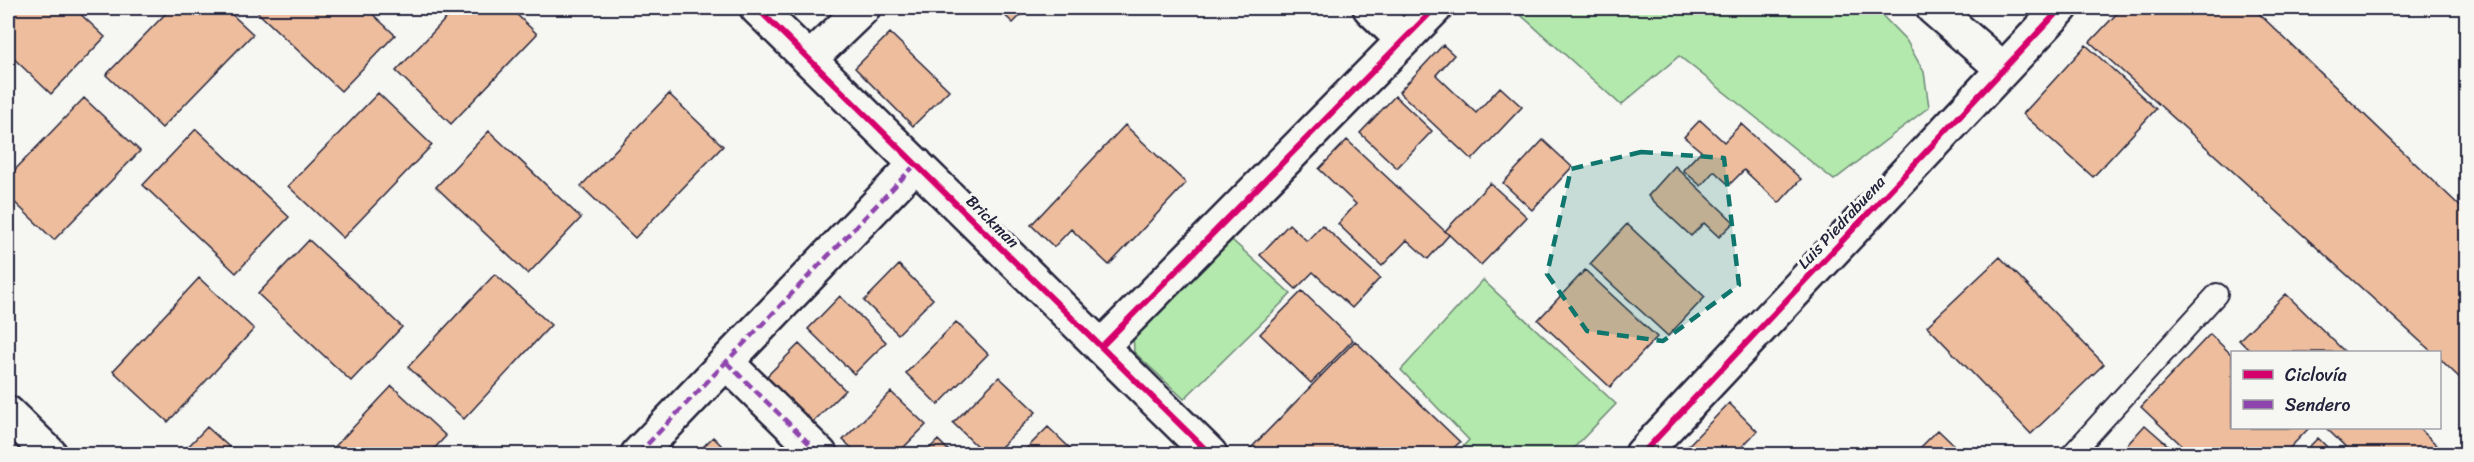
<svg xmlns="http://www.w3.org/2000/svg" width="2474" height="462" viewBox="0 0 2474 462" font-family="Sriracha,sans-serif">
<rect width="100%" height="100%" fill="#f6f6f2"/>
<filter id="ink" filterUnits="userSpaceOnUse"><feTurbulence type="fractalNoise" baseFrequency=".0167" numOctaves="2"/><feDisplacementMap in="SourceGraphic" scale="12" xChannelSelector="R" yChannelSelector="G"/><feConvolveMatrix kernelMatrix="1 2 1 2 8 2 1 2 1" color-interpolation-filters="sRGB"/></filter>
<g filter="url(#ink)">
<path fill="#b3e9ac" stroke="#6a8674" stroke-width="1.5" d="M1513 8H1875L1906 40 1924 72 1929 107 1834 180 1679 56 1621 105Z
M1232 240 1291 294 1184 399 1134 352 1133 334Z
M1483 280 1616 404 1568 454H1456L1469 440 1401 370Z"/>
<path fill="#edbd9d" stroke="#22223b" stroke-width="1.5" d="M8 8H74L105 37 51 94 8 53Z
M171 8H225L253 34 162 128 106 75Z
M253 8H366L395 35 341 91Z
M456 8H510L537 34 451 124 396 71Z
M997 8H1028L1013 23Z
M2122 8H2253L2466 212V384L2440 359V352H2432L2090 42Z
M890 33 949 90 913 126 855 68Z
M1443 45 1454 55 1436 75 1476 113 1500 87 1522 107 1472 160 1399 92Z
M2086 45 2156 109 2093 177 2023 114Z
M378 93 432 145 343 238 288 186Z
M669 94 723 146 635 238 581 186Z
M1395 96 1432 131 1397 168 1360 133Z
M84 98 140 151 54 240 8 196V177Z
M1700 120 1724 142 1741 124 1801 179 1779 203 1744 170 1729 185 1714 171 1701 186 1683 170 1701 151 1684 137Z
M1125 125 1186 183 1109 265 1071 229 1054 247 1031 225Z
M196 129 289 217 236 273 143 185Z
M489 131 581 218 528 274 436 187Z
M1347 140 1449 235 1428 259 1407 240 1382 266 1338 224 1356 204 1319 169Z
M1543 140 1572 167 1532 210 1503 183Z
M1675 166 1734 222 1719 237 1704 223 1691 236 1648 196Z
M1490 183 1527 217 1481 265 1445 231Z
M1289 224 1307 241 1322 225 1380 278 1352 308 1313 272 1296 289 1260 255Z
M1627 224 1705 297 1668 336 1590 264Z
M309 240 402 327 351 381 258 294Z
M2000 257 2104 364 2031 434 1927 326Z
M899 265 933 299 898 334 864 301Z
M1585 270 1657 337 1610 387 1538 320Z
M495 274 551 325 464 419 408 367Z
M199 278 254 329 168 422 113 371Z
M1302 291 1353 340 1311 383 1260 334Z
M2286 294 2345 352H2251L2239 340Z
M840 296 886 342 854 374 808 329Z
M956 322 988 354 938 405 906 373Z
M2210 334 2232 355V428H2309L2284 454H2191L2141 407Z
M1355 341 1460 442 1447 454H1255L1250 449Z
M799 344 845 390 810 425 764 379Z
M999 377 1036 412 994 454H985L953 423Z
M392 386 446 436 429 454H328Z
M891 392 926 425 897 454H858L843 440Z
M1729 403 1757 431 1735 454H1680Z
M2145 425 2178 454H2119Z
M207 427 237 454H181Z
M1048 427 1076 454H1021Z
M2326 428H2419L2446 454H2353Z
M1938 430 1963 454H1914Z
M713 437 730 454H696Z
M2318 438 2334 454H2302Z
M938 440 952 454H924Z"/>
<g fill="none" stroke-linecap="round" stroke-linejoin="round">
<defs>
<path id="lane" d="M2072 454 2217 294"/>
<path id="street" d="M757 8 1210 454
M1370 8 1403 40
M1933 8 2003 69
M810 59 863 8
M1101 347 1435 8
M726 362 820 454
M8 413 50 454
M638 454 916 164
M1642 454 2061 8"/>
</defs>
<use href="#lane" stroke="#22223b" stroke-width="24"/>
<use href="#street" stroke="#22223b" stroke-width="38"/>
<use href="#lane" stroke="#f6f6f2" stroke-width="20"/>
<use href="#street" stroke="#f6f6f2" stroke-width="33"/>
<path stroke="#8e44ad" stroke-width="4.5" stroke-dasharray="9 4.5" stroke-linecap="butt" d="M726 362 820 454
M638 454 916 164"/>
<defs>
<path id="cycleway" d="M757 8 1210 454
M1101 347 1435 8
M1642 454 2061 8"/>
</defs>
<use href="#cycleway" stroke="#f6f6f2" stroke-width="10"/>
<use href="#cycleway" stroke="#d6006c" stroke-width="6"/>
</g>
</g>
<path fill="#0f766e" fill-opacity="0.2" stroke="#0f766e" stroke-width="4.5" stroke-dasharray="12 8" stroke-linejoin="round" d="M1641 152 1724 158 1739 285 1663 341 1587 331 1547 274 1571 169Z"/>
<g text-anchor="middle" stroke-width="6" stroke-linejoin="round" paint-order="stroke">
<g font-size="16" fill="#22223b" stroke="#f6f6f2">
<text transform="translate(993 221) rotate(45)" y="6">Brickman</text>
<text transform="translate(1841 222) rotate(-47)" y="6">Luis Piedrabuena</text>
</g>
</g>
<rect width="2474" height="462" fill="none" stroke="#f6f6f2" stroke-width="30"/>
<rect x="15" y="15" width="2444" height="432" fill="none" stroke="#22223b" stroke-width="2" filter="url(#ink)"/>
<rect x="2231" y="351" width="210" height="78" fill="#f6f6f2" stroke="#a1a1a9" stroke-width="1.5"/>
<rect x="2243" y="370" width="30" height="9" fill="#d6006c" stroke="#a1a1a9" stroke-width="1.5"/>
<text x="2285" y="381" font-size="18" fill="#22223b">Ciclovía</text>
<rect x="2243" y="400" width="30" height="9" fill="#8e44ad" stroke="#a1a1a9" stroke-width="1.5"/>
<text x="2285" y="411" font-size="18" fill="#22223b">Sendero</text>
</svg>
